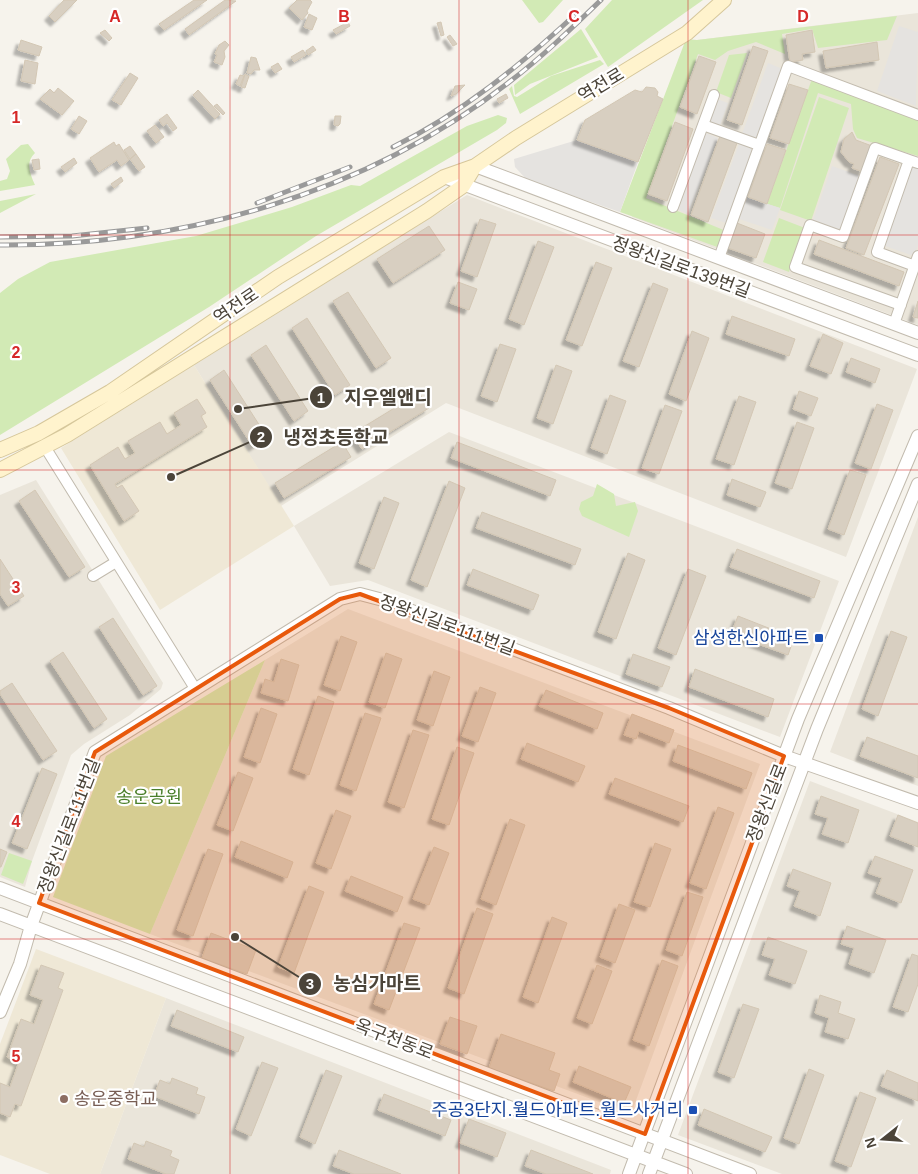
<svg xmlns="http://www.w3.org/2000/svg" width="918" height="1174" viewBox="0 0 918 1174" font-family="Helvetica,'Noto Sans KR',sans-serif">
<defs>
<filter id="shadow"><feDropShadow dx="-4.5" dy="4.5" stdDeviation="1" flood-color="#0004"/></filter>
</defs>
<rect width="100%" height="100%" fill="#f6f3ec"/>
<path fill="#eae5da" d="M918 13V325L632 217 697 40Z
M467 195 917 369 846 557 446 403 281 506 194 365Z
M449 432 839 581 780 737 368 580 330 586 294 526Z
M36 480 163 683 161 689 130 715 84 744 71 755 32 861 25 887 0 877V495Z
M918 517V786L830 752Z
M348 609 760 764 631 1114 150 934 265 660Z
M810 781 918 822V1174H782L678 1135Z
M166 998 611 1170 610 1174H100Z"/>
<path fill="#efe8d6" d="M194 365 294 526 160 610 61 448Z
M36 949 166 998 100 1174H50L0 1155V1044Z"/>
<path fill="#d2eab5" d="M522 0H563L543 22 539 23Z
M612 0H703L608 67 585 29Z
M897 16 887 40 818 48 812 29 782 34 785 54 756 42 728 51 715 60 698 54 646 198 726 231 720 248 620 212 686 39 697 40Z
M581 29 598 57 530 84 515 95 514 85Z
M747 53 731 98 716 92 729 55Z
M600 60 604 64 520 114 509 89 512 86 514 96 517 97 551 76Z
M813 76 918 116V156L857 138 853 129 851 104 818 93 780 208 767 204Z
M819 97 849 108 811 221 780 210Z
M498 115 507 118 506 123 497 130 316 236 209 307 0 435V293L18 279 50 262 196 236 292 207 351 185 360 186 467 126Z
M28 144 35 153C25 162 30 174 35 185L0 191V181L7 179 10 171 6 159 21 145Z
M36 194 0 213V201Z
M779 218 805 228 789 272 763 262Z
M597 484 614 494 616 506 635 502 638 511 629 537 582 516 579 509 581 502 593 496Z
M265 660 150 934 53 897 106 756Z
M9 853 32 861 23 884 1 875Z"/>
<path fill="#e5e3e0" d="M899 26 918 32 916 106 877 91Z
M768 63 785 70 760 141 742 134Z
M714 98 728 103 719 128 705 124Z
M703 132 718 138 688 214 674 208Z
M577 140 638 162 620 212 527 180 515 167 514 159Z
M739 144 756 150 729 224 711 218Z
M911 164 918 166V245L914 256 882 245Z
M832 166 863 177 843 234 812 223Z
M741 195 780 208 772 230 733 217Z"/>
<path fill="#d8cfc1" stroke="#d3c7b4" filter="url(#shadow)" d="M64 0H77L55 22 49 16Z
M194 0H207L164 30 159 24Z
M225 0 236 1 189 35 185 29Z
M297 0H310L312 2 307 11 308 13 302 20 289 8Z
M309 14 317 18 312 30 304 27Z
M348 22 350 26 336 34 333 30Z
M441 22 444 35 441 36 437 23Z
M105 30 112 38 109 41 100 33Z
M812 30 815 52 802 54 803 60 790 62 786 35Z
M450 35 457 44 453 46 447 37Z
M21 40 42 47 39 56 18 50Z
M225 41 229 45 224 51 225 57 222 65 214 62 217 55 215 54 219 45Z
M877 42 879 60 826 68 823 51Z
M313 46 316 50 308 55 306 51Z
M753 46 768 51 742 125 727 120Z
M303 50 306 55 294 62 291 57Z
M699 56 716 62 697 114 680 107Z
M251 57 256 58 260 70H254L251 74 247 73Z
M25 60 38 63 35 84 21 81Z
M278 63 282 69 275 73 271 67Z
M130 73 138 78 121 105 112 100Z
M245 74 249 76 245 88 241 87Z
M240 75 244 76 240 86 236 84Z
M789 84 808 90 789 144 770 138Z
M465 85 456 94 451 96 455 86Z
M646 87 655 88 658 92 657 96 663 99 638 162 577 140 585 120 635 90 642 92Z
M58 88 74 101 62 115 40 99 50 89 54 93Z
M198 90 220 114 215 119 193 95Z
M506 94 508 98 499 103 497 99Z
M217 104 225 113 223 115 214 106Z
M167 114 177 128 173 131 167 123 163 126 159 120Z
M79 116 87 121 79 134 71 129Z
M335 116H341L340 124 338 126 334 125Z
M675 122 693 129 667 201 648 194Z
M155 125 164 137 156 143 147 131Z
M852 132 856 140 872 146 863 172 852 168 854 164 849 162 841 152 844 139Z
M720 136 737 143 708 222 691 215Z
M114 142 116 146 119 144 129 160 121 166 117 160 99 172 90 158Z
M767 144 786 150 767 204 748 197Z
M130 146 136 154 130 159 124 150Z
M136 154 145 167 139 171 130 159Z
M880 157 899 164 864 255 846 248Z
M74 158 77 163 65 172 61 167Z
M39 159 40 169 34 170 32 160Z
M121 177 123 181 114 188 111 184Z
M480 219 496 224 477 277 461 271Z
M737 223 765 234 756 258 728 248Z
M429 226 445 250 393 283 377 259Z
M819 240 904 272 899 286 814 254Z
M538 241 554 247 524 325 509 319Z
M596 262 612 268 582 346 566 340Z
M458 282 477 289 469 310 450 303Z
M653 283 668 289 639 367 623 361Z
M348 292 391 358 376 368 333 301Z
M918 301V318L913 317Z
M732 316 795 339 789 356 726 334Z
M307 318 350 385 335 395 292 328Z
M692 331 709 338 686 401 669 394Z
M823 334 843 343 831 374 810 366Z
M500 344 516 349 497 402 481 396Z
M266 345 308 411 294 421 251 355Z
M851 358 880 369 875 383 846 372Z
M556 365 572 371 553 424 537 418Z
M224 370 267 437 253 447 210 380Z
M799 391 818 398 811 416 793 409Z
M419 393 429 408 362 449 352 434Z
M610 395 626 401 607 454 591 448Z
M739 396 756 402 734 465 716 459Z
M197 399 206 413 201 416 207 427 115 484 117 488 122 485 139 511 124 521 90 465 118 447 125 459 135 453 128 441 160 422 167 434 181 425 174 413Z
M877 404 893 410 871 469 855 463Z
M665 405 682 411 659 474 642 468Z
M797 422 814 428 792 489 775 483Z
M342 442 351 457 284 498 275 483Z
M457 442 556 480 550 496 451 458Z
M850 470 866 475 844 535 828 529Z
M732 479 766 492 760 507 727 495Z
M449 481 465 488 427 587 411 580Z
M35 490 85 567 69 577 19 501Z
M384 497 399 503 374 569 359 563Z
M482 512 581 549 575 565 476 528Z
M737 549 820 581 814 598 730 567Z
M628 553 645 560 616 639 598 632Z
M0 559 24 596 8 606 0 594Z
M473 569 539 595 533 610 467 585Z
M688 569 706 576 676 655 658 648Z
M738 616 794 638 788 655 731 634Z
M113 618 157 686 143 695 99 627Z
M891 631 907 637 878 716 862 709Z
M341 636 357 642 340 691 324 685Z
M63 652 107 719 94 728 50 661Z
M386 653 402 659 385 708 369 702Z
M633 654 670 667 662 687 626 674Z
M281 659 299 665 288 701 261 693 265 679 274 682Z
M695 669 774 699 768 717 689 687Z
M434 671 450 677 433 726 417 720Z
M12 683 57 751 43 760 0 694V691Z
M480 687 496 693 478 742 462 736Z
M546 690 603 713 597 729 539 706Z
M318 696 334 702 309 775 293 769Z
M261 708 277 714 260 763 244 757Z
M365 713 381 718 356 791 340 785Z
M632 714 674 730 669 743 639 731 636 739 624 735Z
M413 730 429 735 404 808 388 802Z
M867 737 918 756V778L860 756Z
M527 743 585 766 578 782 521 759Z
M678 745 752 773 746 789 673 761Z
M457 747 474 753 449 825 432 819Z
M42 768 57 774 27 849 12 843Z
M238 772 253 778 233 831 217 825Z
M615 778 689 806 683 822 609 794Z
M821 796 859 810 848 843 822 834 828 818 815 814Z
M718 807 734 813 706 889 690 883Z
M336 810 351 816 331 869 316 863Z
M898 815 918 823V847L890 836Z
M510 819 525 825 496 905 481 899Z
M241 841 293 862 287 878 235 857Z
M655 843 671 849 650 907 634 902Z
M434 847 449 853 429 905 413 899Z
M0 849 7 852 1 867H0Z
M208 849 223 854 193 936 177 930Z
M875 856 913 870 901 903 876 893 882 878 868 873Z
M793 869 831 883 820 916 794 906 800 891 787 886Z
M351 876 403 897 397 912 345 891Z
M309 886 324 892 294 973 278 967Z
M687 892 703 897 682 956 666 950Z
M619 904 635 910 615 963 600 957Z
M477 908 493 914 464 994 448 988Z
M552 917 567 923 538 1003 523 997Z
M404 923 420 928 389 1010 374 1004Z
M847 926 886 940 874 973 849 964 854 948 841 944Z
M211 933 256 950 247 974 202 958Z
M768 937 807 951 795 984 769 975 775 959 762 955Z
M912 954 918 956V984L908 1012 893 1007Z
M662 960 678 966 649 1046 633 1040Z
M41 965 64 973 58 988 63 990 21 1106 15 1104 10 1117 0 1113V1083L10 1087 19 1062 7 1057 21 1019 34 1024 43 1000 30 995Z
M597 965 612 971 592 1024 577 1018Z
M820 995 841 1002 838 1013 855 1019 848 1039 825 1032 829 1018 815 1013Z
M743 1004 759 1009 734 1078 718 1072Z
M177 1010 244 1037 238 1052 171 1026Z
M450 1017 477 1026 467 1054 440 1044Z
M501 1034 555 1053 549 1070 560 1074 554 1091 489 1068Z
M262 1062 278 1068 251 1136 236 1129Z
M579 1066 631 1087 624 1103 573 1082Z
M809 1069 824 1075 799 1144 784 1138Z
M326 1070 342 1076 315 1144 300 1137Z
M887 1070 918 1083V1101L881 1086Z
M172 1078 198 1088 196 1094 205 1097 199 1114 154 1096 160 1080 170 1084Z
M860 1092 876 1098 851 1167 835 1161Z
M384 1094 451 1120 445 1136 378 1110Z
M704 1109 772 1137 765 1152 698 1125Z
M469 1119 506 1133 497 1157 460 1143Z
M146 1141 172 1151 170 1156 179 1160 174 1174H166L128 1159 134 1143 144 1147Z
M339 1150 401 1174H354L333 1166Z
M531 1150 593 1174H546L525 1166Z"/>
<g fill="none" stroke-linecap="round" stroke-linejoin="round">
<defs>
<path id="minor" d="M703 125 714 95
M673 207 703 125 759 145
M719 258 788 66 918 115
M915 266 877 252 909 160 918 163
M901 305 795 267 810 225 843 237 875 148 909 160
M894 324 918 256
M45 447 196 690
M93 576 116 562"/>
<path id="tertiary" d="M475 166 918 333
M444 177 918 355
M0 888 750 1174
M0 914 686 1174
M0 1012 20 964 31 926 95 752 340 599 360 594 383 600 669 708 784 756 918 803
M629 1174 798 719 918 436
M649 1174 817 729 918 484"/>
<path id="secondary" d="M0 450 39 433 110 392 278 277 444 177 475 166 516 138 687 33 724 0
M0 470 67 435 427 211 463 186 475 166"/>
</defs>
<use href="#minor" stroke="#c2bbae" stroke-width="12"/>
<use href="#tertiary" stroke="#c2bbae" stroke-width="14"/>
<use href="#secondary" stroke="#d6c79b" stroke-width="16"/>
<use href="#minor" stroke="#fff" stroke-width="10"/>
<use href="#tertiary" stroke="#fff" stroke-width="12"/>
<use href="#secondary" stroke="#fff3cd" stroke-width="14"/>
<defs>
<path id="rail" d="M393 147C462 113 522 64 578 12
M257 203 350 167
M0 237 72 236 147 228
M0 245C180 246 364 195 508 83 541 58 571 29 601 0"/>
</defs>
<use href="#rail" stroke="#9a9a9a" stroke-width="5"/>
<use href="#rail" stroke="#fff" stroke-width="3" stroke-dasharray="9" stroke-linecap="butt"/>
</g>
<path fill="#e8590c" fill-opacity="0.2" stroke="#e8590c" stroke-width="4" stroke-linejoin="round" d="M360 594 669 708 784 756 645 1134 39 903 95 752 340 599Z"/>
<path fill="none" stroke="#d62828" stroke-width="1" stroke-opacity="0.55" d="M230 0V1174M459 0V1174M688 0V1174M0 235H918M0 470H918M0 704H918M0 939H918"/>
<g fill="#1a4fb4" stroke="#fff" stroke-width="2">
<rect x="814" y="633" width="10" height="10" rx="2.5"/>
<rect x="688" y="1105" width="10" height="10" rx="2.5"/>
</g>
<circle fill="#8d6e63" stroke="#fff" stroke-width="2" cx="64" cy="1099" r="5"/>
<g text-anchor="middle" stroke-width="4.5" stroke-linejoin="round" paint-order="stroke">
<g font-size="18" fill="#4b4439" stroke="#fff">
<text transform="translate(601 85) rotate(-31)" y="6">역전로</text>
<text transform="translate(681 267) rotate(20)" y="6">정왕신길로139번길</text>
<text transform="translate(236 306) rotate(-34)" y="6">역전로</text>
<text transform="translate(447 625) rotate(20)" y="6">정왕신길로111번길</text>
<text transform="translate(767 803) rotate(-69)" y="6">정왕신길로</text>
<text transform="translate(69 826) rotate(-69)" y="6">정왕신길로111번길</text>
<text transform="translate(394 1039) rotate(21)" y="6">옥구천동로</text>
</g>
<g font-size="18" fill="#164399" stroke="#fff" text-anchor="end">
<text x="809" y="644">삼성한신아파트</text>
<text x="683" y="1116">주공3단지.월드아파트.월드사거리</text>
</g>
<g font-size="18" fill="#4a7f2a" stroke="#fff">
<text x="149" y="803">송운공원</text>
</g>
<g font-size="18" fill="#785e54" stroke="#fff" text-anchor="start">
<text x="74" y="1105">송운중학교</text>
</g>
</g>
<g font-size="16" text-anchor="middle" font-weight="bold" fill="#d62828" stroke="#fff" stroke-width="4.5" stroke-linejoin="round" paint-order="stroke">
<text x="115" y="22">A</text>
<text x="344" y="22">B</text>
<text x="574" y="22">C</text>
<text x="803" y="22">D</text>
<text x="16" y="123">1</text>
<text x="16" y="358">2</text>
<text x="16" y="593">3</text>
<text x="16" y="827">4</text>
<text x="16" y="1062">5</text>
</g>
<path fill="none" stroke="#4b4439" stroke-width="2" d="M238 409L321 397M171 477L261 437M235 937L310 984"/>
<g fill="#4b4439" stroke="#fff" stroke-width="2">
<circle cx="238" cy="409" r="5"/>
<circle cx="171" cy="477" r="5"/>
<circle cx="235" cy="937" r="5"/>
<circle cx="321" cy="397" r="12"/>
<circle cx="261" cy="437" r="12"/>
<circle cx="310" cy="984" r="12"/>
</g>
<g font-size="15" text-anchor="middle" font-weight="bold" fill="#fff">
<text x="321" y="403">1</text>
<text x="261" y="442">2</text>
<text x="310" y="989">3</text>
</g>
<g font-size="19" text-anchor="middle" font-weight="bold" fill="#4b4439" stroke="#fff" stroke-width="4.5" stroke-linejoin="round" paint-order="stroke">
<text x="388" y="404">지우엘앤디</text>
<text x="336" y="444">냉정초등학교</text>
<text x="377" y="990">농심가마트</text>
</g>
<g transform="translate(883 1139) rotate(253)" stroke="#ffffff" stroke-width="4" paint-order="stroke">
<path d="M0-4L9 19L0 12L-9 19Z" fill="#4b4439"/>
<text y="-8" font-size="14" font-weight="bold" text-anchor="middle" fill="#4b4439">N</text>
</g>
</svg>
